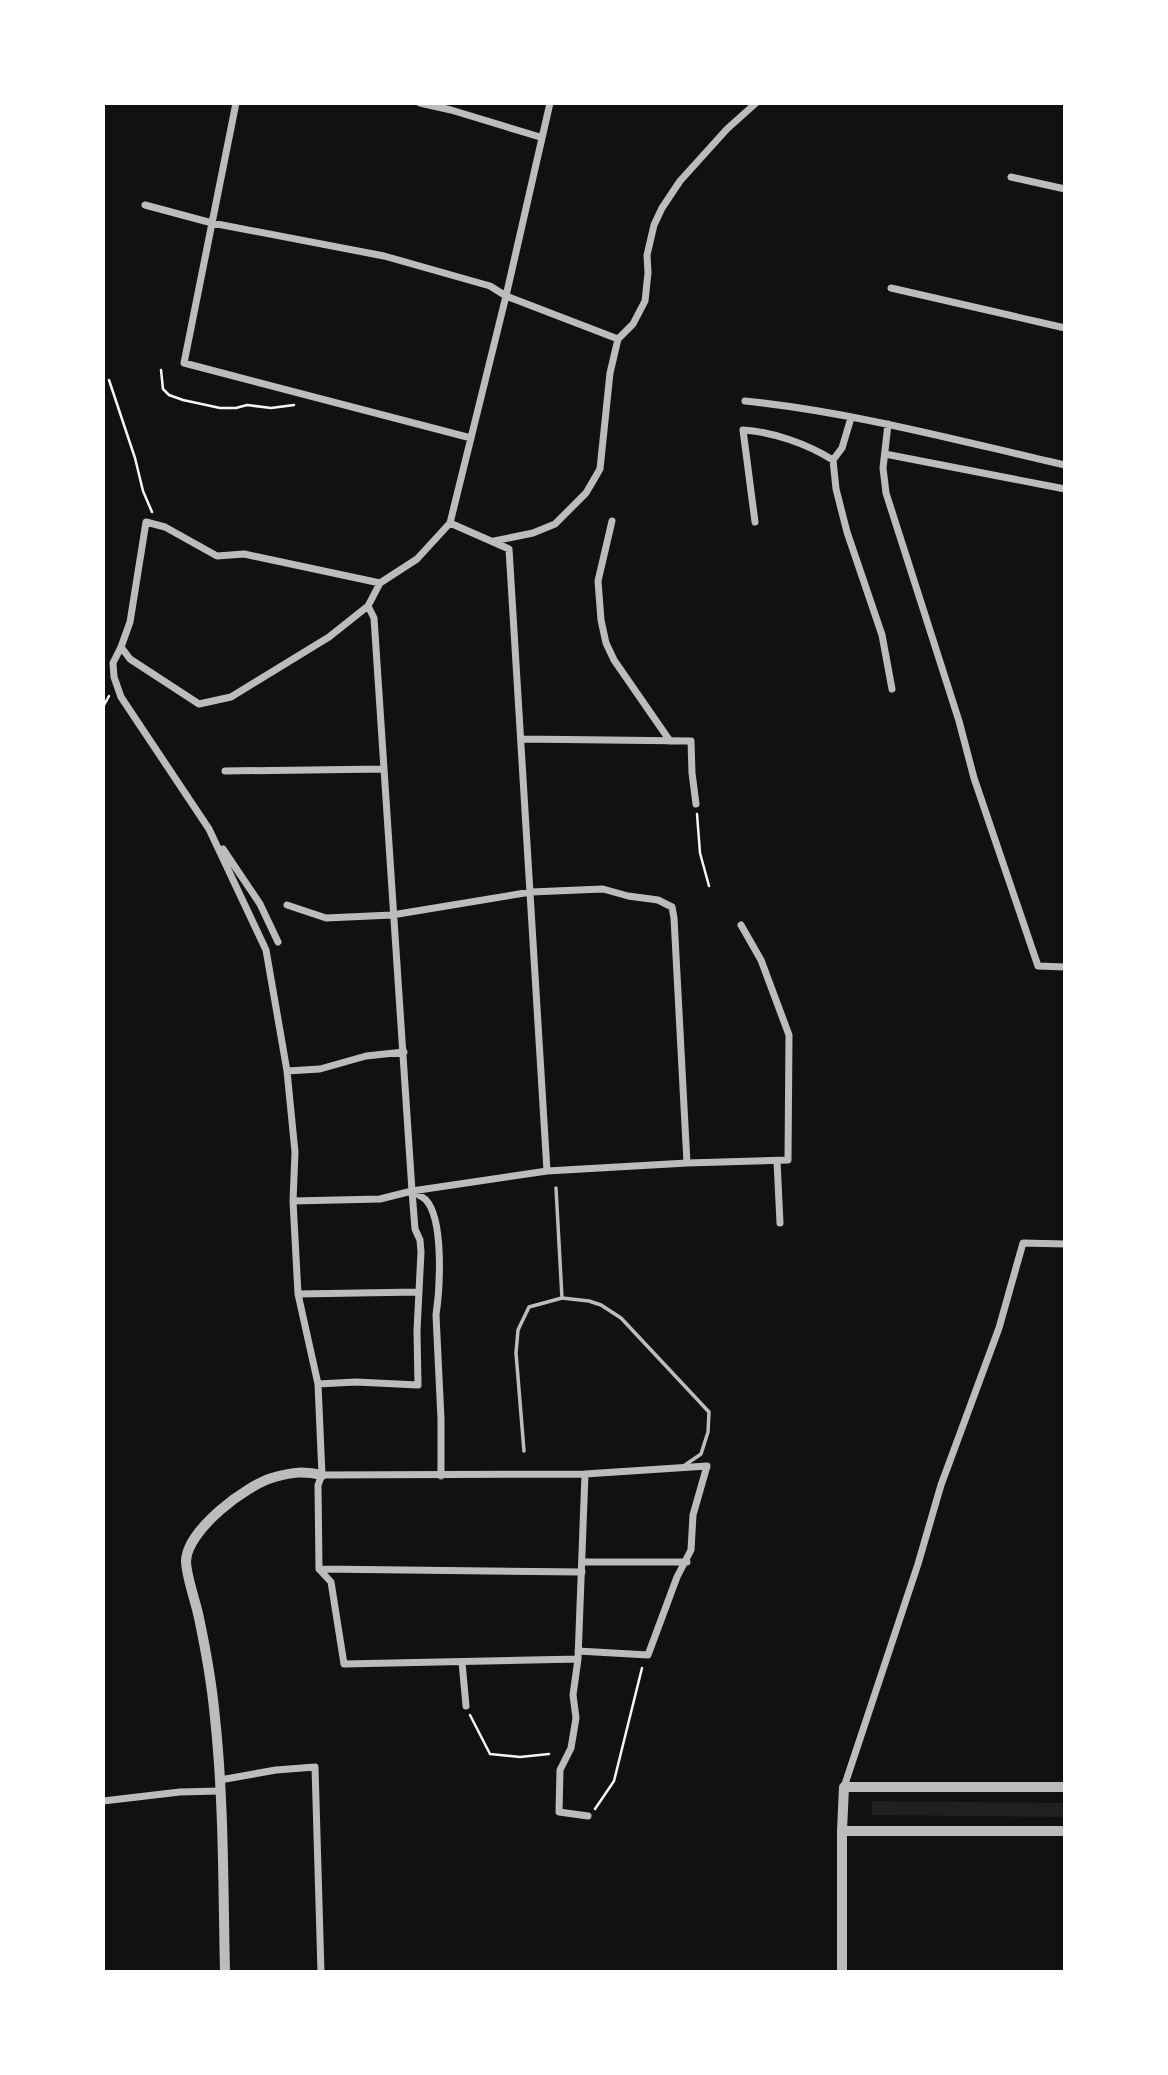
<svg xmlns="http://www.w3.org/2000/svg" width="1168" height="2075" viewBox="0 0 1168 2075" font-family="'DM Sans',sans-serif">
<rect width="100%" height="100%" fill="#111"/>
<path fill="#202020" d="M872 1801 1065 1803V1817L872 1815Z"/>
<g fill="none" stroke-linecap="round" stroke-linejoin="round">
<path stroke="#f5f5f5" stroke-width="2.5" d="M161 370 163 389 169 395 183 400 220 408H236L247 405 271 408 294 405
M109 380 135 458 143 491 152 512
M103 707 109 696
M697 814 700 853 709 886
M470 1715 490 1754 520 1757 549 1754
M595 1809 614 1781 642 1668"/>
<path stroke="#bcbcbc" stroke-width="3.5" d="M556 1188 562 1298
M524 1451 516 1353 518 1330 529 1307 562 1298 589 1301 601 1305 621 1318 709 1412 708 1432 701 1454 685 1465"/>
<path stroke="#bcbcbc" stroke-width="7" d="M236 103 184 363 471 438
M420 103 451 110 540 137
M1011 177 1065 189
M145 205 212 223 384 256 490 286 506 296 618 339
M891 288 1065 328
M745 401C853 412 959 441 1065 465
M851 418 842 448 833 460 836 489 847 532 882 635 892 689
M888 424 883 468 886 493 959 721 974 778 1038 966 1065 967
M885 454 1065 489
M612 521 598 581 601 620 606 643 614 660 670 741
M755 522 743 430C774 432 807 444 833 460
M450 523 509 549 547 1171
M494 541 533 533 555 524 586 493 600 469 610 373 618 339 633 324 645 301 648 273 647 255 654 225 662 208 680 181 727 129 756 103
M380 583 244 554 217 556 165 527 146 522 130 622 121 647 113 663 114 677 121 697 209 829 266 950 287 1071 295 1152 293 1201 298 1294 318 1384 322 1475 318 1485 319 1569 331 1582 344 1664 578 1659
M368 606 374 618 412 1191C417 1194 423 1197 426 1200 444 1220 440 1288 436 1315L441 1419V1476
M121 647 130 659 199 704 231 697 329 637 368 606 380 583 417 559 450 523 506 296 550 103
M522 739 691 741 692 773 696 804
M225 771 383 769
M223 849 260 904 278 942
M287 905 326 918 392 915 531 892 603 889 628 896 658 900 672 907 674 918 687 1163
M287 1071 320 1069 366 1056 404 1052
M777 1161 780 1223
M293 1201 380 1199 412 1191 547 1171 687 1163 788 1160 789 1035 761 960 741 925
M298 1294 418 1292
M318 1384 356 1382 418 1385 417 1331 421 1252 420 1240 415 1229 412 1191
M585 1474 578 1659 573 1695 576 1718 571 1748 560 1770 559 1812 588 1816
M322 1475 585 1474 707 1466 693 1515 691 1550 677 1577 648 1655 578 1651
M582 1562H687
M319 1569 582 1572
M462 1662 466 1706
M220 1780 276 1770 315 1767 321 1972
M844 1787 918 1564 941 1485 999 1328 1023 1243 1065 1244
M103 1801 180 1792 220 1791"/>
<path stroke="#bcbcbc" stroke-width="10" d="M842 1831H1065
M225 1972C223 1887 224 1802 215 1718 212 1685 206 1651 199 1618 196 1602 186 1576 186 1561 187 1530 247 1484 275 1477 293 1472 304 1471 322 1475
M842 1972V1831L844 1787H1065"/>
</g>
<rect width="1168" height="2075" fill="none" stroke="#ffffff" stroke-width="210"/>
</svg>
